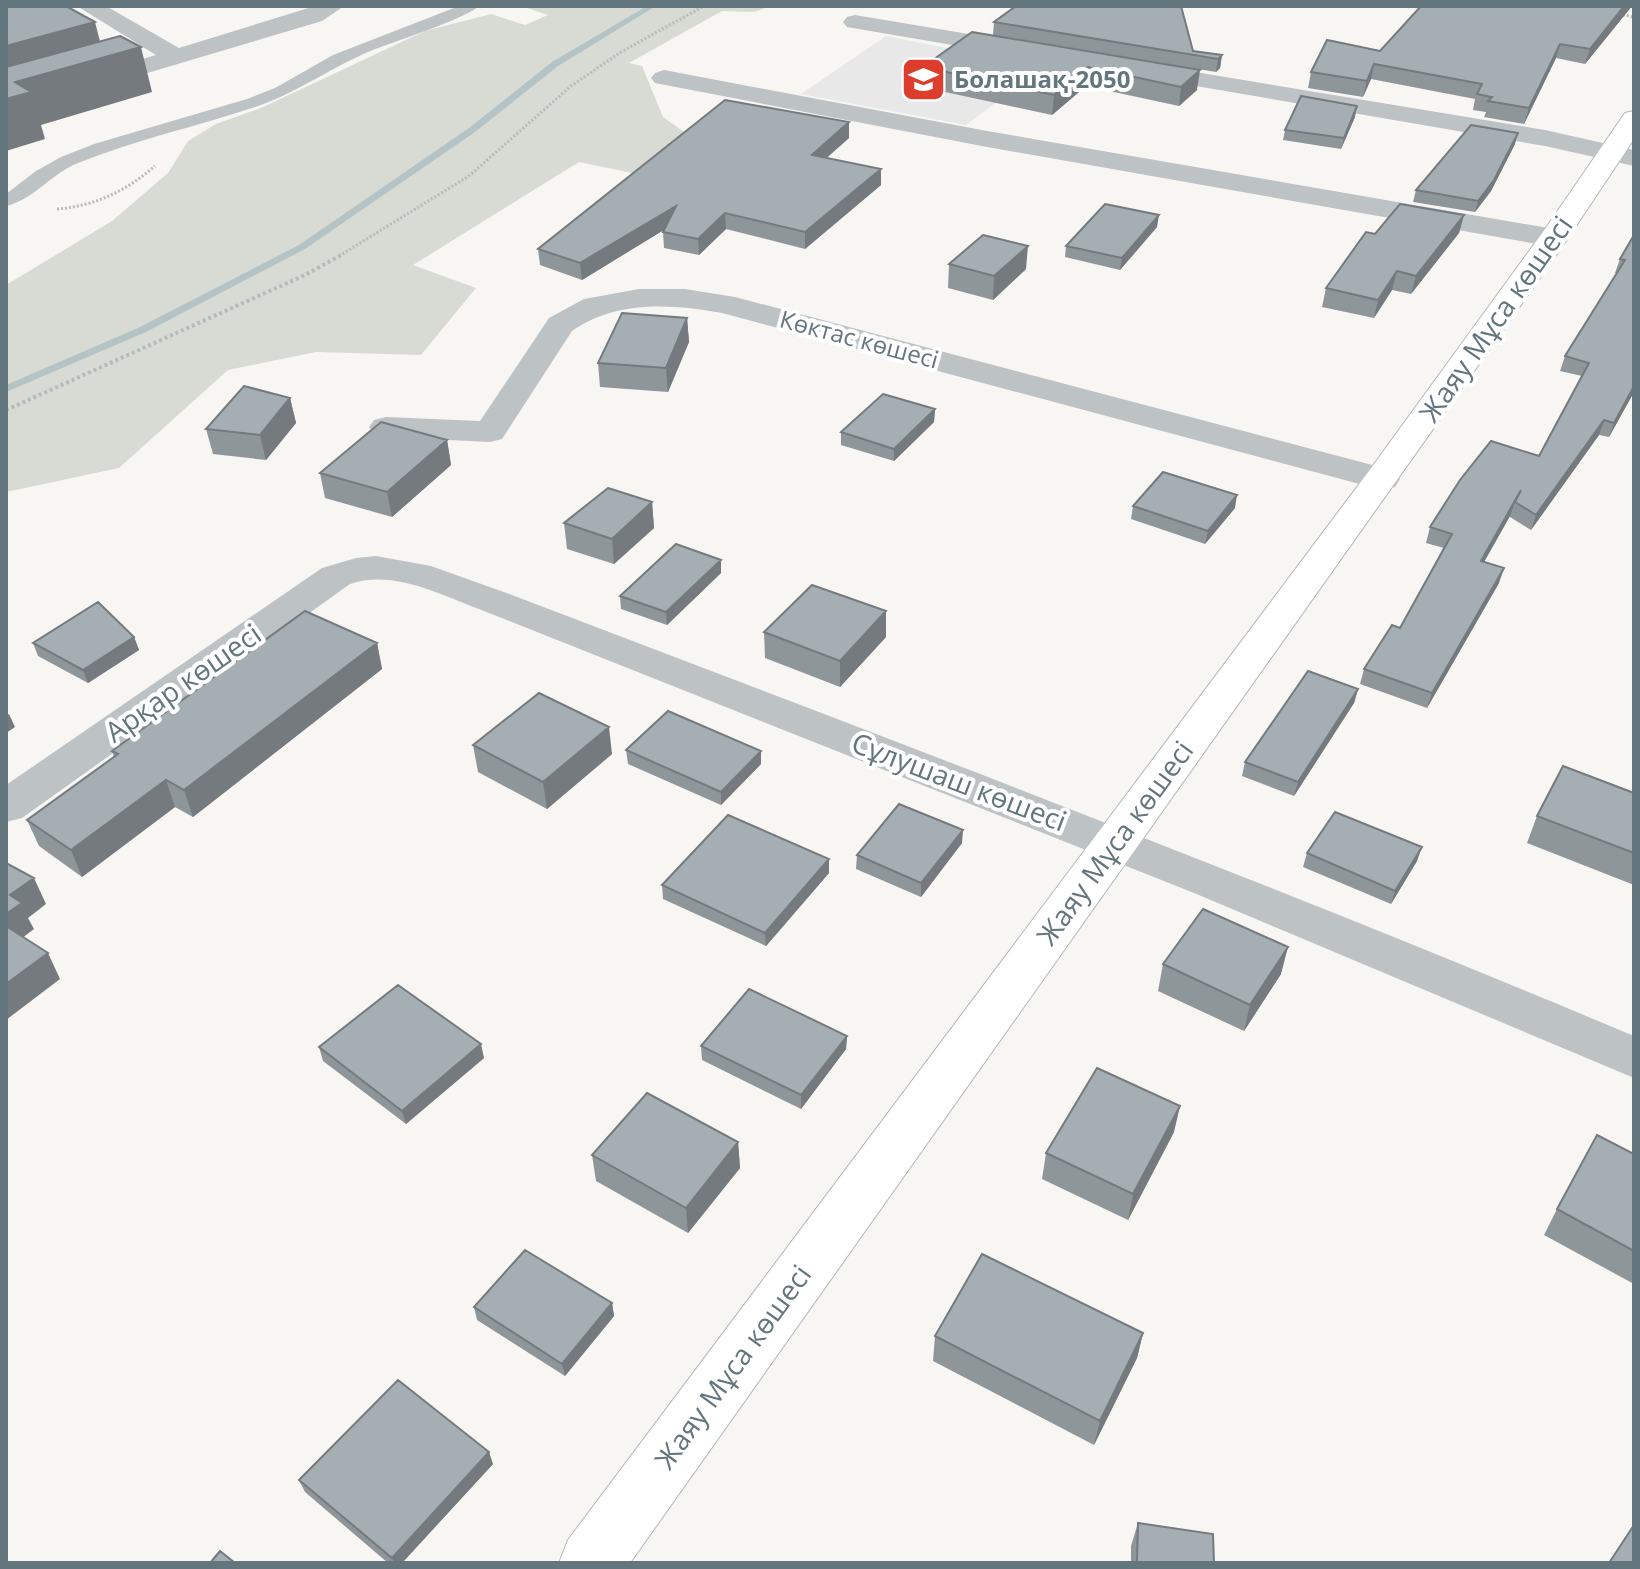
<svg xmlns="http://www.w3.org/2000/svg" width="1640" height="1569" viewBox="0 0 1640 1569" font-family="'Open Sans',sans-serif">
<rect width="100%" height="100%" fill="#f7f6f3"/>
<path fill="#e7e8e7" d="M886 36 1043 67 966 125 801 94Z"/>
<path fill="#d7dbd3" d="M521 6H771L754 12 722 11 629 63 642 66 663 117 787 205 579 162 413 265 476 288 421 355 316 352 228 370 119 468 6 492V285L112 221 168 173 188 141 216 124 261 108 425 31 491 14 525 25 548 15Z"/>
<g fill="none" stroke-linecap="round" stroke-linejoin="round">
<path fill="#b4c3c5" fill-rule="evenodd" d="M647 6H656L558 66 475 132 305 249 146 332 6 392V385L138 328 299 245 469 128 552 62Z"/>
<defs>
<path id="secondary" d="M1634 111V139L1564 244 630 1563H559L568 1540 1369 471 1543 232 1625 113Z"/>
</defs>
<use href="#secondary" stroke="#b0b7ba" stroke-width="2"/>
<path stroke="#b6babc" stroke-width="3" stroke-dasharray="2 2" stroke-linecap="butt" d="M1619 14 1634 17
M57 209C95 206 126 191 155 166
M339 256 469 176 571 86 621 52 704 6"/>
<path stroke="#b6babc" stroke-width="4" stroke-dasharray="3 3" stroke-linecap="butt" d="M6 410 305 275 343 254"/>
<path fill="#bdc3c5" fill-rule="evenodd" d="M459 6H479C465 19 396 41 373 50 333 66 299 92 258 106 199 126 137 139 78 163 52 173 33 200 6 206V194L36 171 61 157 94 144 247 99 275 88 333 55Z"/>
<path fill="#bdc3c5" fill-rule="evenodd" d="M77 6H106L179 48 315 6H344L322 21 6 115V99L156 55Z
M855 15 1022 43 1031 45 1034 50 1031 55 1022 57 847 27 843 22 847 17Z
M1141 63 1545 130 1634 150V166L1545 146 1132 75 1129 70 1132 65Z
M664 70 987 131 1554 229 1564 232 1569 238 1564 244 1554 247 987 147 655 83 651 78 655 73Z
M639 289H685L735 297 1395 471 1400 479 1395 487 1382 490 722 313C671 304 616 300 572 331L502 439 490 442 386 437 374 434 369 427 374 420 386 417 480 421 549 318 584 299Z
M376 556 431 566 512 595C887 738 1263 880 1634 1036V1078L1194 893 484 611C442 596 395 569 350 584L22 818 6 822V785L322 568 356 558Z"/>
<use href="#secondary" fill="#fff" fill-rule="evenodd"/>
</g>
<path fill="#8e969a" d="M1421 6H1632L1585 64 1556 58 1524 124 1484 117 1486 112 1473 110 1475 99 1371 79 1363 97 1308 88 1311 72 1380 51Z
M994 22 1222 55 1220 68 1216 72 993 35Z
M972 32 1197 90 1179 106 1086 86 1052 115 922 87 923 67Z
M1355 117 1341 149 1283 140 1285 130Z
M849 138 826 158 881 185 805 249 726 229 699 255 664 248 663 232 665 229 582 280 540 265 538 249Z
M1515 144 1491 191 1475 212 1413 202 1416 190Z
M1464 215 1459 233 1411 294 1392 290 1374 318 1322 307 1326 288Z
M1157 227 1120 270 1065 257 1066 246Z
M1634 235V392L1609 437 1599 435 1531 530 1510 517V516L1484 562 1499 583 1427 708 1360 684 1364 669 1400 628 1444 548 1426 543 1430 527 1539 456 1582 376 1560 371 1565 356 1617 273H1615L1620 259Z
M949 264 1026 269 993 300 948 288Z
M687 318 689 342 668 392 600 387 598 363Z
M290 398 296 423 266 460 213 454 206 429Z
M935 409 934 422 894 461 841 445V432Z
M447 440 451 465 392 517 325 498 320 473Z
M652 502 654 528 614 564 567 549 564 523Z
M1133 506 1235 508 1205 544 1131 519Z
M721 573 667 625 621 609 620 596Z
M886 611V637L840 687 765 658 764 632Z
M134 637 139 650 88 683 38 656 33 643Z
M377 643 382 669 193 817 175 807 82 877 39 846 27 820 114 757 112 751Z
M1358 689 1354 703 1294 796 1242 776 1245 762Z
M473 745 612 754 547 809 478 772Z
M626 750 761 764 721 805 628 764Z
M1634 793V885L1527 843 1537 816Z
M962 843 921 897 856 869 857 855Z
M1307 853 1417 861 1391 904 1303 867Z
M829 859V873L766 946 663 899 662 885Z
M1163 964 1281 974 1244 1031 1158 991Z
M847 1036 846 1049 801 1109 702 1060 701 1046Z
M319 1047 484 1058 406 1124 323 1061Z
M1174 1132 1128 1220 1042 1179 1046 1153Z
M738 1142 740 1168 688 1233 596 1181 592 1155Z
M1634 1154V1284L1544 1235 1557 1209Z
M612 1303 614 1316 565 1376 477 1320 474 1307Z
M1143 1333 1137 1358 1094 1445 933 1361 935 1336Z
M493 1464 402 1563H388L305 1492 299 1480Z
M1138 1523 1214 1563H1131V1546Z"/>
<path fill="#747a7d" d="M1624 6H1632L1585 64 1590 49Z
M95 22 104 57 141 47 152 92 41 125 45 139 6 151V46Z
M1560 44 1556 58 1524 124 1529 108Z
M1222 55 1220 68 1216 72 1218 59Z
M1374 64 1371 79 1363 97 1367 81Z
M1088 67 1086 86 1052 115 1054 95Z
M1200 70 1197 90 1179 106 1181 87Z
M1357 106 1355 117 1341 149 1344 138Z
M849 122V138L812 171V155Z
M1518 133 1515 144 1491 191 1475 212 1478 201Z
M881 169V185L805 249V232Z
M676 206 677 222 582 280 580 263Z
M725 213 726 229 699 255 698 239Z
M1159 215 1157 227 1120 270 1122 258Z
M1464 215 1459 233 1411 294 1416 276Z
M1028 246 1026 269 993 300 994 276Z
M1397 271 1392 290 1374 318 1378 300Z
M687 318 689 342 668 392 666 368Z
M1634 386V392L1609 437 1614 423Z
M290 398 296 423 266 460 260 435Z
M935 409 934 422 894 461V449Z
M1604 420 1599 435 1531 530 1536 515Z
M447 440 451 465 392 517 387 492Z
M1237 495 1235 508 1205 544 1208 531Z
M652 502 654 528 614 564 612 539Z
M1515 502 1510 516 1476 576 1481 561Z
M721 560V573L667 625 666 612Z
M1504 568 1499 583 1427 708 1432 693Z
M886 611V637L840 687V661Z
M134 637 139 650 88 683 83 670Z
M377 643 382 669 193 817 184 790Z
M1358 689 1354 703 1294 796 1298 782Z
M9 714 15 727 6 733V716Z
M609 727 612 754 547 809 543 782Z
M761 751V764L721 805V792Z
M166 780 175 807 82 877 71 850Z
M963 830 962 843 921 897V883Z
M1422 847 1417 861 1391 904 1395 891Z
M829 859V873L766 946 765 933Z
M34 878 46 904 28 918 34 929 10 947 6 939V914L10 895Z
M1288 947 1281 974 1244 1031 1250 1005Z
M48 953 60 979 6 1020V984Z
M847 1036 846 1049 801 1109V1095Z
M481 1044 484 1058 406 1124 402 1111Z
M1180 1106 1174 1132 1128 1220 1133 1194Z
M738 1142 740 1168 688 1233 686 1208Z
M612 1303 614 1316 565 1376 562 1364Z
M1143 1333 1137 1358 1094 1445 1100 1421Z
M489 1452 493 1464 402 1563H394L392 1558Z"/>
<path fill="#a5afb3" stroke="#747a7d" stroke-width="2" d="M6 6H66L95 22 6 46Z
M1016 6H1181L1193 51 1222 55 1218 59 994 22Z
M1421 6H1624L1590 49 1560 44 1529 108 1488 101 1492 97 1477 94 1482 84 1374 64 1367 81 1311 72 1327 40 1380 51Z
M972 32 1200 70 1181 87 1088 67 1054 95 923 67Z
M120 36 141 47 15 82 31 92 6 99V67Z
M1301 96 1357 106 1344 138 1285 130Z
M725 100 849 122 812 155 881 169 805 232 725 213 698 239 663 232 676 206 580 263 538 249Z
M1471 125 1518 133 1494 180 1478 201 1416 190Z
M1105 204 1159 215 1122 258 1066 246Z
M1400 204 1464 215 1416 276 1397 271 1378 300 1326 288 1366 232 1375 234Z
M983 235 1028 246 994 276 949 264Z
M1634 235V386L1614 423 1604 420 1536 515 1515 502 1521 490 1481 561 1504 568 1432 693 1364 669 1392 625 1400 628 1452 534 1430 527 1460 480 1491 441 1539 456 1589 363 1565 356 1625 260 1620 259Z
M622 313 687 318 666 368 598 363Z
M244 386 290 398 260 435 206 429Z
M883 394 935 409 894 449 841 432Z
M381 422 447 440 387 492 320 473Z
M1163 472 1237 495 1208 531 1133 506Z
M608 488 652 502 612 539 564 523Z
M676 544 721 560 666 612 620 596Z
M812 585 886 611 840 661 764 632Z
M98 602 134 637 83 670 33 643Z
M305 611 377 643 184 790 166 780 71 850 27 820 118 754 112 751Z
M1308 671 1358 689 1298 782 1245 762Z
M539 693 609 727 543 782 473 745Z
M668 711 761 751 721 792 626 750Z
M1563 766 1634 793V853L1537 816Z
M899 804 963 830 921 883 857 855Z
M1335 812 1422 847 1395 891 1307 853Z
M728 815 829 859 765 933 662 885Z
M6 863 34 878 10 895 22 903 6 914Z
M1203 909 1288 947 1250 1005 1163 964Z
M6 926 48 953 6 984Z
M398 985 481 1044 402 1111 319 1047Z
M749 989 847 1036 801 1095 701 1046Z
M1097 1068 1180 1106 1133 1194 1046 1153Z
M647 1093 738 1142 686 1208 592 1155Z
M1597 1135 1634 1154V1251L1557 1209Z
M525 1250 612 1303 562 1364 474 1307Z
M982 1254 1143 1333 1100 1421 935 1336Z
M398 1380 489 1452 392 1558 299 1480Z
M1138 1523 1213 1534 1214 1563H1137Z
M1634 1525V1563H1609Z
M220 1551 235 1563H210Z"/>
<defs>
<symbol id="school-square" viewBox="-11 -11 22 22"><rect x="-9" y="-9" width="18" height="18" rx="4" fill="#dd3d2d" stroke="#fff"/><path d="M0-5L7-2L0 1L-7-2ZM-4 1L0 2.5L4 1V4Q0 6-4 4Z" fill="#fff"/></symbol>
</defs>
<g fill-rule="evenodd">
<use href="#school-square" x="898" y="54" width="51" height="51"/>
</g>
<g text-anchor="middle" stroke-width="8" stroke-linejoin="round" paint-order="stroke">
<g font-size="24" font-weight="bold" fill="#63767d" stroke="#fff" text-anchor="start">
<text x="954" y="88">Болашақ-2050</text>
</g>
<g font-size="24" fill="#63767d" stroke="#fff">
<text transform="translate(859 340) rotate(15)" y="8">Көктас көшесі</text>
</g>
<g font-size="28" fill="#63767d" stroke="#fff">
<text transform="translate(1496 319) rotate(-55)" y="10">Жаяу Мұса көшесі</text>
<text transform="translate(183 683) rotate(-35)" y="10">Арқар көшесі</text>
<text transform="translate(959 782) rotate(21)" y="10">Сұлушаш көшесі</text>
<text transform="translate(1115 843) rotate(-54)" y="10">Жаяу Мұса көшесі</text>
<text transform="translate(733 1367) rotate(-54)" y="10">Жаяу Мұса көшесі</text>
</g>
</g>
<rect width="1640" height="1569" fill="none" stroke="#63767d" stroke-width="16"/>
</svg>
